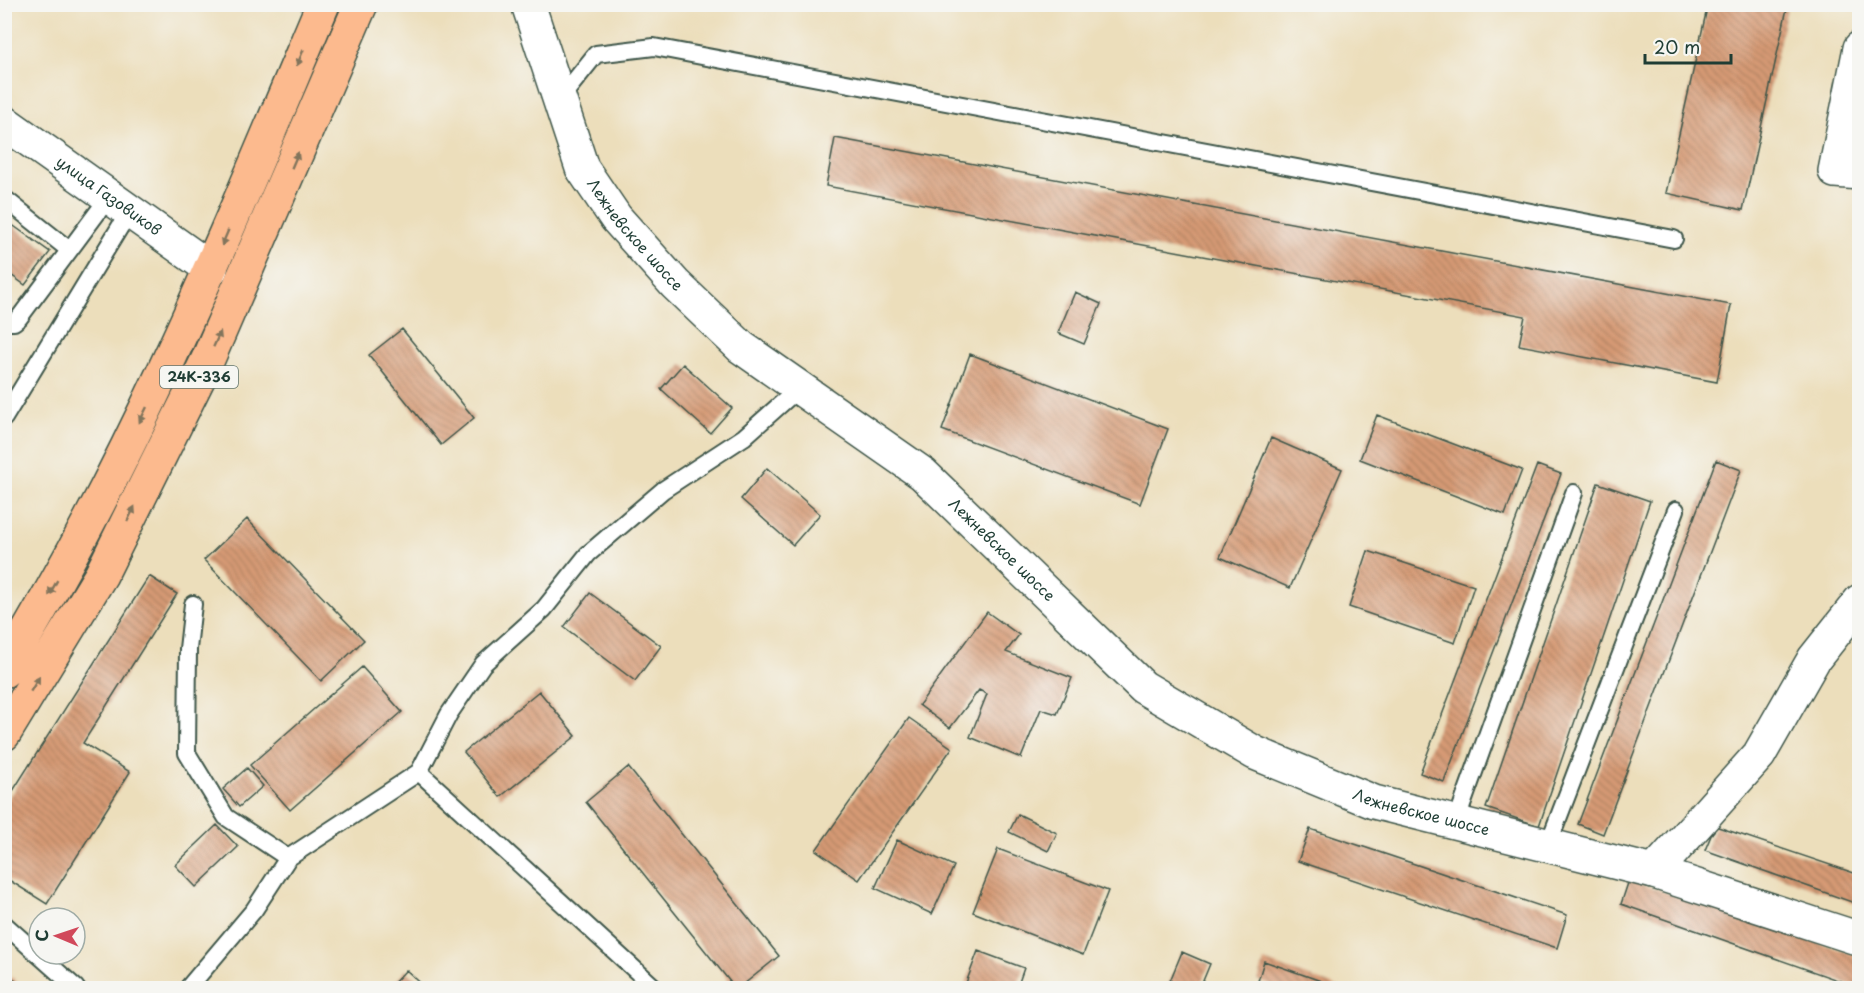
<svg xmlns="http://www.w3.org/2000/svg" width="1864" height="993" viewBox="0 0 1864 993" font-family="'Playpen Sans',sans-serif">
<defs>
<pattern id="building-back-hatch" width="6" height="6" patternUnits="userSpaceOnUse" patternTransform="scale(1.5)"><rect width="6" height="6" fill="#d69a74"/><path d="M-1 5l2 2M0 0l6 6M5-1l2 2" fill="none" stroke="#ad7f60"/></pattern>
</defs>
<rect width="100%" height="100%" fill="#f6f6f2"/>
<filter id="ink" filterUnits="userSpaceOnUse"><feTurbulence type="fractalNoise" baseFrequency=".0167" numOctaves="2"/><feDisplacementMap in="SourceGraphic" scale="12" xChannelSelector="R" yChannelSelector="G"/><feConvolveMatrix kernelMatrix="1 2 1 2 8 2 1 2 1" color-interpolation-filters="sRGB"/></filter>
<filter id="wash" filterUnits="userSpaceOnUse"><feTurbulence type="fractalNoise" baseFrequency=".008" numOctaves="4" result="noise"/><feDisplacementMap in="SourceGraphic" scale="24" xChannelSelector="R" yChannelSelector="G"/><feGaussianBlur stdDeviation="1.35" result="paint"/><feColorMatrix in="noise" values="0 0 0 0 0 0 0 0 0 0 0 0 0 0 0 0 0 1.4 0 .05"/><feComposite in="paint" operator="in"/></filter>
<g filter="url(#wash)">
<rect width="100%" height="100%" fill="#ecdebb"/>
<g id="blocks">
<path fill="url(#building-back-hatch)" d="M1708 4H1788L1743 210 1666 193Z
M835 138 1731 305 1717 382 1519 345 1525 316 826 186Z
M4 219 50 252 25 285 4 270Z
M1075 292 1101 304 1084 344 1058 333Z
M402 329 474 418 441 445 369 355Z
M970 354 1168 429 1140 504 942 430Z
M683 364 732 408 710 433 661 389Z
M1377 415 1522 470 1505 515 1360 459Z
M1271 438 1342 469 1290 588 1220 557Z
M1716 460 1741 470 1603 834 1578 824Z
M1537 465 1561 474 1444 782 1420 773Z
M767 468 820 514 793 545 741 499Z
M1598 483 1650 501 1539 826 1486 808Z
M247 519 364 640 321 681 204 560Z
M1368 551 1474 586 1455 643 1349 607Z
M149 576 177 594 83 743 130 772 47 904 4 877V805Z
M590 593 661 646 635 681 564 627Z
M987 612 1019 635 1006 652 1072 678 1057 714 1041 709 1021 758 970 737 987 694 979 690 950 728 919 705Z
M362 667 402 712 290 810 250 765Z
M539 691 576 736 500 797 464 752Z
M909 718 952 748 859 880 816 850Z
M628 767 779 956 739 988H735L586 802Z
M247 768 263 786 239 807 223 789Z
M1018 814 1057 833 1048 851 1009 832Z
M217 825 238 847 196 887 175 865Z
M1715 826 1860 875V905L1705 850Z
M1310 829 1567 915 1557 948 1298 861Z
M897 840 954 866 932 914 875 888Z
M998 849 1108 891 1083 955 973 912Z
M1629 880 1860 956V988L1621 904Z
M978 951 1024 968 1017 988H979L966 983Z
M1182 952 1210 964 1200 988H1167Z
M1264 961 1341 988H1279L1258 981Z
M406 970 426 988H389Z
M12 977 22 988H4V984Z"/>
</g>
</g>
<g filter="url(#ink)">
<use href="#blocks" fill-opacity="0" stroke="#3e5548" stroke-width="1.5"/>
<g fill="none" stroke-linecap="round" stroke-linejoin="round">
<defs>
<path id="service" d="M560 99 596 54 654 47 1674 239
M4 198 68 249
M4 322H14L19 318 109 197
M4 418 129 212
M193 604 188 649 187 753 226 817 288 858 419 772 655 988
M419 772 449 714 483 664 544 609 588 554 663 490 744 437 799 388
M1456 822 1574 493
M1548 845 1676 510
M4 924 76 988
M188 988 254 910 288 858"/>
<g id="minor">
<path id="s1" d="M528 4 582 168 616 218 675 284 741 347 923 474 1143 687 1255 753 1374 802 1654 872 1860 939"/>
<path d="M1860 48 1835 171 1860 173"/>
<path id="s2" d="M4 122 211 269"/>
<path d="M1654 872 1759 755 1814 659 1860 601"/>
</g>
<path id="primary" d="M4 671C134 460 227 232 323 4
M4 734 101 575 208 359 361 4"/>
</defs>
<use href="#service" stroke="#3e5548" stroke-width="20"/>
<use href="#minor" stroke="#3e5548" stroke-width="36"/>
<use href="#primary" stroke="#3e5548" stroke-width="36"/>
<use href="#service" stroke="#fff" stroke-width="16"/>
<use href="#minor" stroke="#fff" stroke-width="33"/>
<use href="#primary" stroke="#fcba8e" stroke-width="33"/>
</g>
<defs><path id="oneway-solid" d="M-6-.8H1V-3.2L6.5 0L1 3.2V.8H-6Z" transform="scale(1.5)"/></defs>
<g fill="#82755c">
<use href="#oneway-solid" transform="translate(300 58) rotate(113)"/>
<use href="#oneway-solid" transform="translate(295 160) rotate(-67)"/>
<use href="#oneway-solid" transform="translate(225 238) rotate(113)"/>
<use href="#oneway-solid" transform="translate(217 339) rotate(-66)"/>
<use href="#oneway-solid" transform="translate(143 415) rotate(116)"/>
<use href="#oneway-solid" transform="translate(131 514) rotate(-64)"/>
<use href="#oneway-solid" transform="translate(53 588) rotate(119)"/>
<use href="#oneway-solid" transform="translate(35 684) rotate(-59)"/>
</g>
</g>
<g text-anchor="middle" stroke-width="4.5" stroke-linejoin="round" paint-order="stroke">
<rect fill="#f6f6f2" stroke="#60746d" stroke-width="1.5" x="160" y="366" width="78" height="22" rx="4.5"/>
<g font-size="14" font-weight="bold" fill="#1f3d34">
<text x="199" y="382">24К-336</text>
</g>
<g font-size="15" fill="#1f3d34" stroke="#f6f6f2">
<text dy="5" stroke="none"><textPath href="#s2" startOffset="128">улица Газовиков</textPath></text>
<text dy="5" stroke="none"><textPath href="#s1" startOffset="258">Лежневское шоссе</textPath></text>
<text dy="5" stroke="none"><textPath href="#s1" startOffset="744">Лежневское шоссе</textPath></text>
<text dy="5" stroke="none"><textPath href="#s1" startOffset="1248">Лежневское шоссе</textPath></text>
</g>
</g>
<rect width="1864" height="993" fill="none" stroke="#f6f6f2" stroke-width="24"/>
<g transform="translate(57 936) rotate(272)"><circle r="28" fill="#f6f6f2" stroke="#a0aca6" stroke-width="1.5"/>
<path d="M0-4.5L10 22L0 15L-10 22Z" fill="#d1495b"/>
<text y="-9" font-size="16" font-weight="bold" text-anchor="middle" fill="#1f3d34">С</text>
</g>
<path d="M1645 54v9h86v-9" fill="none" stroke="#1f3d34" stroke-width="3"/>
<text x="1654" y="54" font-size="18" fill="#1f3d34" stroke="#f6f6f2" stroke-width="4.5" paint-order="stroke">20 m</text>
</svg>
